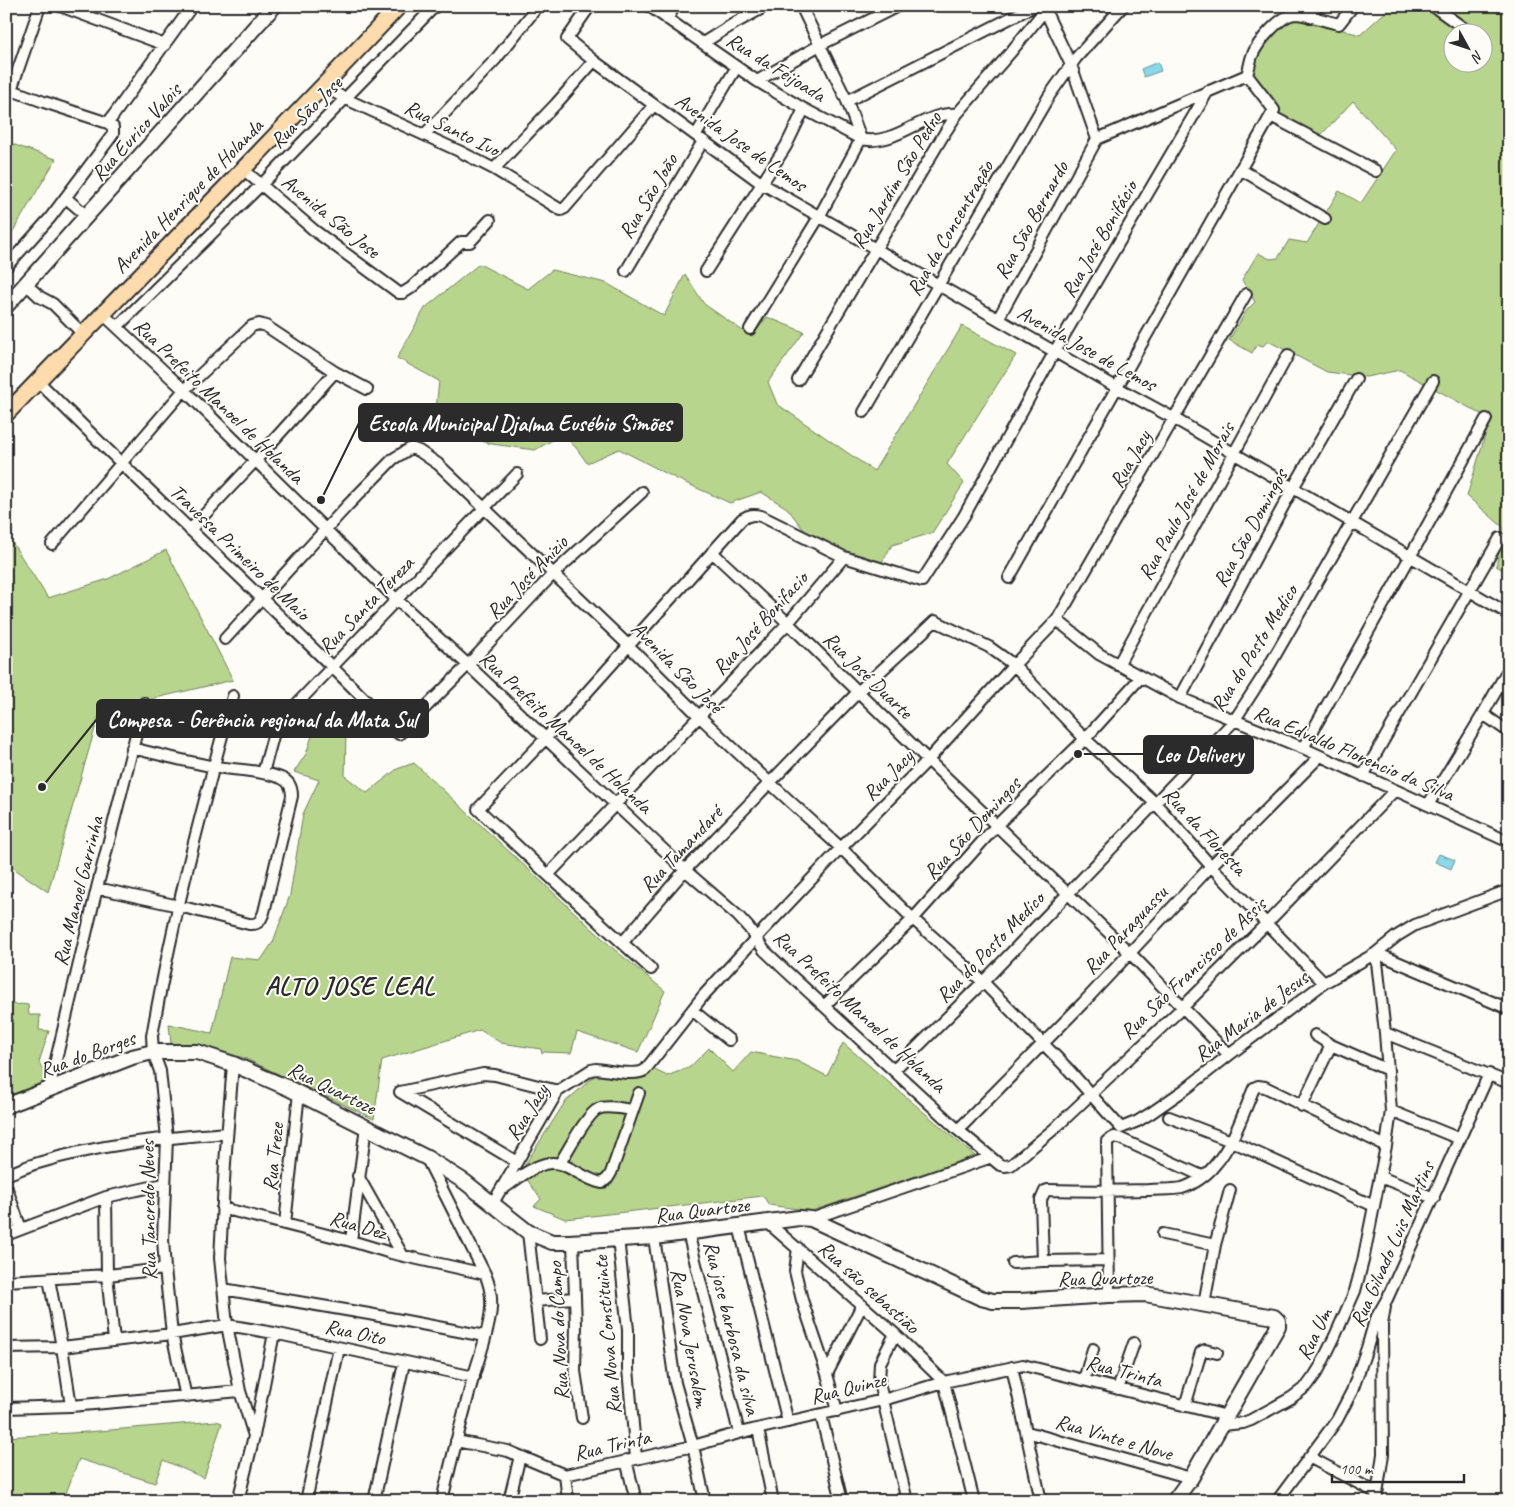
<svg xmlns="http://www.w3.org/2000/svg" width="1515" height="1507" viewBox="0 0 1515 1507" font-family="Caveat,sans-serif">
<rect width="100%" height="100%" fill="#fdfcf7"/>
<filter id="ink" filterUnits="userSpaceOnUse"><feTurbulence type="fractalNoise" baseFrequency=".02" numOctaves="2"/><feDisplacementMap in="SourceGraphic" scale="10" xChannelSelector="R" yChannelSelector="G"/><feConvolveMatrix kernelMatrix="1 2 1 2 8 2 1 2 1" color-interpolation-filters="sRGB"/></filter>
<g filter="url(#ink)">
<path fill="#b7d58d" stroke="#71805c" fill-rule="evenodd" d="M1392 6H1509V573L1496 566 1504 528 1467 496 1490 419 1400 370 1366 377 1327 372 1268 341 1263 346 1257 344 1252 353 1229 340 1247 310 1255 302 1242 280 1258 253 1270 259 1278 258 1289 240 1307 243 1339 191 1361 203 1396 150 1353 101 1321 135 1291 122 1280 114 1252 73 1262 47 1280 26 1301 18 1360 35ZM1452 32H1482V62H1452Z
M6 142 56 159 6 243Z
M479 264 528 289 552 270 606 283 664 316 685 274 704 304 743 331 755 332 767 317 804 332 768 382 777 404 874 471 962 326 1016 355 947 464 964 483 932 533 892 545 879 567 810 538 787 508 761 492 730 503 677 479 619 449 587 463 577 449 563 434 535 450 492 444 434 428 439 381 397 358 425 308Z
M6 533 48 598 108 579 166 550 233 680 100 711 48 892 6 863Z
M338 713 346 732 345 776 367 793 397 769 414 763 615 950 665 991 638 1052 577 1032 571 1053 544 1052 542 1054 541 1049 501 1043 480 1030 382 1060 374 1119 244 1058 195 1044H171L169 1024 212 1033 230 957 261 960 273 942 290 895 303 814 319 780 294 772 306 754 315 727Z
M7 1003C14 1006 20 1003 28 1005L29 1015H40L39 1030 49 1031 39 1062 44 1072 45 1084 6 1099Z
M843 1043 975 1156 812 1211 769 1205 763 1196 565 1219 534 1206 541 1199 521 1171 565 1102 597 1074 639 1079 653 1069 667 1076 690 1067 709 1048 733 1072 751 1052 797 1061 827 1076Z
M216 1421 222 1423 204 1478 163 1460 155 1483 79 1459 63 1501H6V1437L87 1432Z"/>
<path fill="#8bd9e8" stroke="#65939c" d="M1158 62 1161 71 1144 77 1141 69Z
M1439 854 1455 860 1451 869 1435 862Z"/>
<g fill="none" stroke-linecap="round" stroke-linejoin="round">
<defs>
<path id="street" d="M60 6 165 45
M590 6 567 39 594 61 761 183 1116 387 1175 419 1509 614
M649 6 757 81 804 109 861 139C896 147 923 111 957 114
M801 6 847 101 861 139
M1043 6 1071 65 1097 139
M1433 6 1469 32
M1310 17 1318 6
M667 19 675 6
M703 43 735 23 766 6
M1247 75C1249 69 1250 62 1252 56 1257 43 1281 14 1296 14 1310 15 1325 21 1339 24L1353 6
M757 81 820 45 898 6
M323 86 346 99 459 151 494 169 561 210 565 208 654 105
M6 88 44 102 108 123
M11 90 40 6
M847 101 1034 6
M1271 116 1376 171
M425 134 496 59 538 6
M696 135 736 68
M1097 139 1247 75
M494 169 556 104 594 61
M1240 169 1325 219
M244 170 315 231 399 293H403L411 288 461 242H470L490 220
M66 198 87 216
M6 267 50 218 108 141 113 134V127L108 123 192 6
M626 271 703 141
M706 271 786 146 804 109
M27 285 40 297 53 304 83 334
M102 313 184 390 397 600 468 665 685 870 738 916 749 928 764 950 784 969 958 1130 1000 1165 1005 1166 1011 1165 1054 1129 1183 1007 1266 924 1395 790
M998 319 1097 139
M117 327 262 184 435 6
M750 329 819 217 861 139
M798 380 944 134 957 114 1010 53 1045 10
M38 381C156 500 281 613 399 734L468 665 553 574 642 492
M864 412 1049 96 1076 58 1123 6
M190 530 255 461 335 372
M52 544 184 390 252 326 259 324 266 326 335 372 367 389
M712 552 788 623 928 760 1130 953 1229 1055
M1009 578 1274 110 1247 75
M1057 620 1099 654 1180 698 1303 748 1509 842
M225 639 347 506 393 459 411 448 419 451 438 464 628 645 699 716 770 783 841 848 913 919 983 982 1068 1069 1121 1128 1138 1121 1151 1113 1187 1088 1229 1055 1324 983 1376 953 1397 936 1415 925 1509 890
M1118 665 1288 355
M1180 698 1293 488 1356 379
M1483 714 1509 732
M1303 748 1410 557 1486 419
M263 773 275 729 287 714 517 474
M1363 776 1500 538
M1428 805 1483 714 1509 668
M548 875 788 623 844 557
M97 888 179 906 249 924C259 925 261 920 264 912L292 796C292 787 289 781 281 778 262 770 235 770 216 767 188 762 160 755 132 748
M623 942 685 870 858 692 935 621 989 647 1014 665 1085 739 1156 804 1211 866 1324 983
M1376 953 1509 1009
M651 969 548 875 478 809 546 738 742 519C749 515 753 514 761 516L844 557 922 581 964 516 1055 351 1208 91
M824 1006 913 919 997 825 1085 739 1141 677
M692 1010 729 1040
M1385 1033 1509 1083
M1315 1035 1331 1045 1388 1070
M233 1064 225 1163 220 1258 227 1325 240 1391 254 1436
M894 1070 983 982 1234 721 1265 673 1433 381
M49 1089 97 888 144 703
M400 1092 483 1074 495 1075 558 1091
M400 1092 517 1162
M1302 1106 1331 1045
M1391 1111 1460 1139
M1169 1117 1231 1141 1374 1206
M958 1130 1083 1003 1211 866 1320 756
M427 1159 485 1274C490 1285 492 1295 491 1308 490 1329 479 1357 473 1378 462 1419 451 1460 442 1501
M560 1163C567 1152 587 1114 598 1109 606 1105 624 1109 633 1110
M6 1175C17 1171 27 1166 38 1163 100 1144 163 1138 227 1133
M358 1176 403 1256
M1380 1177 1434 1198
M6 1186 21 1229
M504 1188C519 1178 543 1156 563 1165 575 1170 585 1178 598 1182L602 1183 608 1178 611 1173 639 1093
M106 1197 107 1275 114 1340
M493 1203 558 1091 591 1070 596 1069C609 1070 635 1077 645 1070L703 996 756 938 841 848 928 760 1014 665 1057 620 1246 294
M222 1208 351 1241 391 1253 485 1274
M811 1219 989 1158
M767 1222 895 1334 944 1382 974 1501
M285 1224 299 1093
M739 1226 788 1422
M528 1232 540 1339
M688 1232C704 1299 723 1365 739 1433
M1163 1234 1215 1245
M6 1235 106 1197 164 1184
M654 1237 675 1383 693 1446 705 1501
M618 1238 628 1330V1369L636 1458
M351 1241 366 1126
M573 1242 576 1325 575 1371 582 1418
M798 1248 795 1271 802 1300 827 1374 837 1411
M1108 1260 1043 1261 1041 1200 1045 1191 1048 1190C1081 1191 1114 1191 1148 1190 1159 1189 1172 1190 1182 1188 1193 1185 1207 1175 1214 1166 1233 1145 1243 1114 1254 1088L1258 1086 1265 1087 1386 1146
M1013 1263 1043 1261
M49 1279 62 1347 71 1406
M6 1281 107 1275 165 1269
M223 1289 369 1314 485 1336
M1109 1295 1107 1141 1114 1137 1119 1138 1202 1176
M535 1301 574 1298
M1204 1304 1215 1245 1230 1190
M895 1334 880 1363 879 1383 907 1501
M6 1348 62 1347 172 1334 227 1325 274 1333 474 1377
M1012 1367 1041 1501
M827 1374 862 1305
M1084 1380 1093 1349
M1118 1389 1134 1343
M186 1397 172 1334 165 1269 163 1239 167 1138 160 1071 153 1052 152 1036C172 921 202 808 233 696
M1185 1406 1201 1352 1205 1350 1217 1353
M6 1408 71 1406 240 1391
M821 1415 842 1501
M1222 1425 1243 1423 1251 1420 1291 1398 1307 1386 1315 1375 1320 1367 1335 1336 1355 1291 1363 1261 1386 1146 1391 1111 1385 1033 1376 953
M758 1429 773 1501
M1027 1432 1191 1478
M456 1441 508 1451 565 1475 693 1446 739 1433 883 1400 944 1382 1023 1365 1227 1416
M1309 1457 1377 1493
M626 1460 636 1501
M565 1475 568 1501
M238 1501 254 1436 274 1333
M306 1501 339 1348
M374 1501 404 1363
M509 1501 520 1456
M1277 1501 1337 1420 1352 1391 1367 1348 1375 1320 1387 1299 1489 1074
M1376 1501 1383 1454 1382 1324 1385 1307"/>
<path id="secondary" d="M6 306 274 6
M6 1106 132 1057 153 1052H197L233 1064 288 1088 427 1158 465 1182 528 1232 552 1242H569L654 1237 799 1218 811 1219 981 1298 993 1301H1021L1109 1295 1145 1294 1274 1317 1278 1321V1326L1191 1478 1174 1501"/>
<path id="primary" d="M6 414C137 278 269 144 399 6"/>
</defs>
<use href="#street" stroke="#2b2b2b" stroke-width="14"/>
<use href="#secondary" stroke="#2b2b2b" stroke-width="18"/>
<use href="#primary" stroke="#2b2b2b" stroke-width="19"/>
<use href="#street" stroke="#fdfcf7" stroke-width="10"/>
<use href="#secondary" stroke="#fdfcf7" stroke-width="14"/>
<use href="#primary" stroke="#fddbac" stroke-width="15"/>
</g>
</g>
<g text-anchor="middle" stroke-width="4" stroke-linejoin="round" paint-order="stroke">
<g font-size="21" fill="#2b2b2b" stroke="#fdfcf7">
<text transform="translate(776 67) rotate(32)" y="7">Rua da Feijoada</text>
<text transform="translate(306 112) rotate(-45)" y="7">Rua São Jose</text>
<text transform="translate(452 128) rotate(26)" y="7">Rua Santo Ivo</text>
<text transform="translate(136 132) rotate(-48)" y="7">Rua Eurico Valois</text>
<text transform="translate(741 142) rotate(35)" y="7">Avenida Jose de Lemos</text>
<text transform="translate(896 180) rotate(-59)" y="7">Rua Jardim São Pedro</text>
<text transform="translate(188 196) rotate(-46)" y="7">Avenida Henrique de Holanda</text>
<text transform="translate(648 196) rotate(-59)" y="7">Rua São João</text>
<text transform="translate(331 216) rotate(39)" y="7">Avenida São Jose</text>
<text transform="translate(1031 220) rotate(-61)" y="7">Rua São Bernardo</text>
<text transform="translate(950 228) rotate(-60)" y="7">Rua da Concentração</text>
<text transform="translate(1099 239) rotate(-60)" y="7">Rua José Bonifácio</text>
<text transform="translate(1087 348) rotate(29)" y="7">Avenida Jose de Lemos</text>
<text transform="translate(219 401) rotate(44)" y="7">Rua Prefeito Manoel de Holanda</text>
<text transform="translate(1130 459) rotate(-60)" y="7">Rua Jacy</text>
<text transform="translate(1186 501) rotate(-61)" y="7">Rua Paulo José de Morais</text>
<text transform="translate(1250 528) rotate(-61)" y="7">Rua São Domingos</text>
<text transform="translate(240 552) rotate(44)" y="7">Travessa Primeiro de Maio</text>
<text transform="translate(527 577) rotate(-46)" y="7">Rua José Anizio</text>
<text transform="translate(366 605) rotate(-46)" y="7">Rua Santa Tereza</text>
<text transform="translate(760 623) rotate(-48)" y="7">Rua José Bonifacio</text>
<text transform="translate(1254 648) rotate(-58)" y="7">Rua do Posto Medico</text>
<text transform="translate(677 667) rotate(45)" y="7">Avenida São José</text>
<text transform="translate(868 675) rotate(44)" y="7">Rua José Duarte</text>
<text transform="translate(566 732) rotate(43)" y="7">Rua Prefeito Manoel de Holanda</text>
<text transform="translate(1354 753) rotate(23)" y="7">Rua Edvaldo Florencio da Silva</text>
<text transform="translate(888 775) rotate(-45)" y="7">Rua Jacy</text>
<text transform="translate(972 828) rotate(-47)" y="7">Rua São Domingos</text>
<text transform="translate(1205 831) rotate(47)" y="7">Rua da Floresta</text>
<text transform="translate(681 849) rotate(-47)" y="7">Rua Tamandaré</text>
<text transform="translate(78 891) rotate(-76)" y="7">Rua Manoel Garrinha</text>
<text transform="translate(1125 930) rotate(-47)" y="7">Rua Paraguassu</text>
<text transform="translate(990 947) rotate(-46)" y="7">Rua do Posto Medico</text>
<text transform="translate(1193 968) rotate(-44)" y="7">Rua São Francisco de Assis</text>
<text transform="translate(860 1011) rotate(43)" y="7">Rua Prefeito Manoel de Holanda</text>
<text transform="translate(1251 1016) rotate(-37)" y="7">Rua Maria de Jesus</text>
<text transform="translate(87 1054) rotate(-20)" y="7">Rua do Borges</text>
<text transform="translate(332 1088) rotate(26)" y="7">Rua Quartoze</text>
<text transform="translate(527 1112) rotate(-58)" y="7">Rua Jacy</text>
<text transform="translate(273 1157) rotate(-84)" y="7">Rua Treze</text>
<text transform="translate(148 1210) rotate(-91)" y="7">Rua Tancredo Neves</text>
<text transform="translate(702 1210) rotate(-7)" y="7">Rua Quartoze</text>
<text transform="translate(358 1225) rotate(16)" y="7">Rua Dez</text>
<text transform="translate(1392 1244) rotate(-66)" y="7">Rua Gilvado Luis Martins</text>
<text transform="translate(1105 1278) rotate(-1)" y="7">Rua Quartoze</text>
<text transform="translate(869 1287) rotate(42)" y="7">Rua são sebastião</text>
<text transform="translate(732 1328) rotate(76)" y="7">Rua jose barbosa da silva</text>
<text transform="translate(558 1331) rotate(-93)" y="7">Rua Nova do Campo</text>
<text transform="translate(355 1332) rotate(12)" y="7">Rua Oito</text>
<text transform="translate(1314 1334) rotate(-64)" y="7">Rua Um</text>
<text transform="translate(607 1335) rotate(-95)" y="7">Rua Nova Constituinte</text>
<text transform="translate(690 1338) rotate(80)" y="7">Rua Nova Jerusalem</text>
<text transform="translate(1124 1371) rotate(14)" y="7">Rua Trinta</text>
<text transform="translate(848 1388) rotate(-14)" y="7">Rua Quinze</text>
<text transform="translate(1114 1437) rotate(16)" y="7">Rua Vinte e Nove</text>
<text transform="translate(612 1445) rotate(-13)" y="7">Rua Trinta</text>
</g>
<g font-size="26" font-weight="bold" letter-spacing="1" fill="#2b2b2b" stroke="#fdfcf7">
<text x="350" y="994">ALTO JOSE LEAL</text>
</g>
</g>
<path fill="none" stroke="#2b2b2b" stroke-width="2" d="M321 500L359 423M42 787L97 719M1078 754L1144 754"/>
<g fill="#2b2b2b" stroke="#fdfcf7" stroke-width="2">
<circle cx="321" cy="500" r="5"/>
<circle cx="42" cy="787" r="5"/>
<circle cx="1078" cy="754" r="5"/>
</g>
<g fill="#2b2b2b" stroke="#2b2b2b" stroke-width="2">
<rect x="359" y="404" width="323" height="37" rx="5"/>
<rect x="97" y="700" width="331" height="37" rx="5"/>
<rect x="1144" y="736" width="109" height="37" rx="5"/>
</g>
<g font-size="22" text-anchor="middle" font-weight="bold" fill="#fff">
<text x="520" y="431">Escola Municipal Djalma Eusébio Simões</text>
<text x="262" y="727">Compesa - Gerência regional da Mata Sul</text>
<text x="1199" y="762">Leo Delivery</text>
</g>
<rect width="1515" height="1507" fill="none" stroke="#fdfcf7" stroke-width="25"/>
<rect x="12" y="12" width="1490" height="1482" fill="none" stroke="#2b2b2b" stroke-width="2" filter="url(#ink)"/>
<g transform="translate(1468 48) rotate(130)"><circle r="24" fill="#fdfcf7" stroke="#a9a8a5"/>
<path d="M0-4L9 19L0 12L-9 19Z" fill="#2b2b2b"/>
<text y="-8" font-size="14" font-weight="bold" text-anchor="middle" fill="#2b2b2b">N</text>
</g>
<path d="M1332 1474v8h132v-8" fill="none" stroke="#2b2b2b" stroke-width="2.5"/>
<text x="1340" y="1474" font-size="15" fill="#2b2b2b" stroke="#fdfcf7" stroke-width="4" paint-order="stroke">100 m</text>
</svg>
